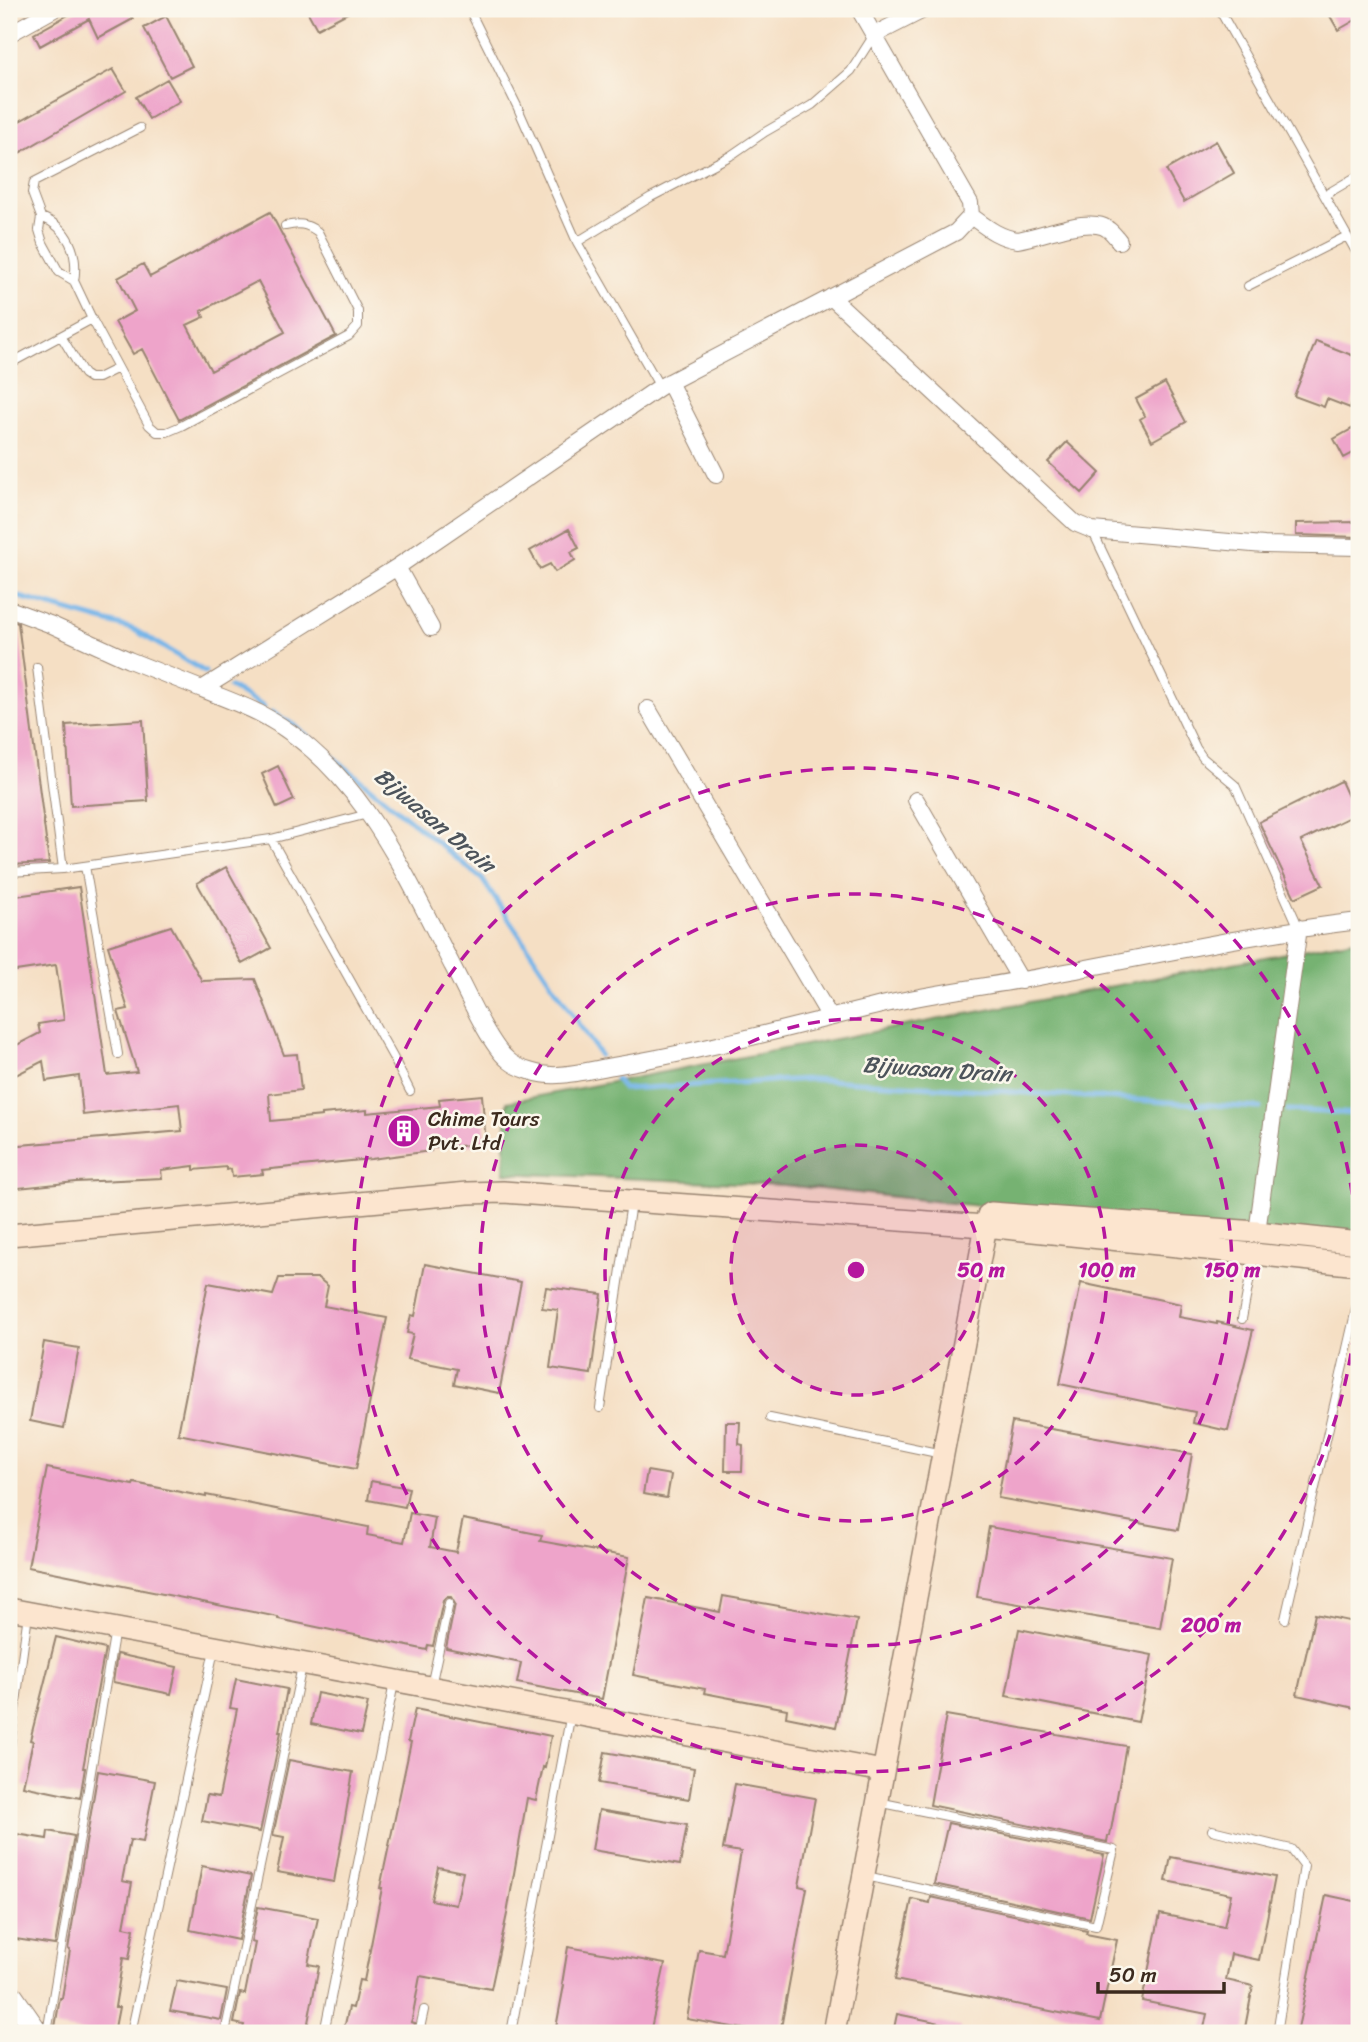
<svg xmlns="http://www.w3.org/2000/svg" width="1368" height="2042" viewBox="0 0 1368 2042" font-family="Sriracha,sans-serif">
<rect width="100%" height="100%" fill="#fbf7ec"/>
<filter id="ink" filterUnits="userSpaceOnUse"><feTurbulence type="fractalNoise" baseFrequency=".0143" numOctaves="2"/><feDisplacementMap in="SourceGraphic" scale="14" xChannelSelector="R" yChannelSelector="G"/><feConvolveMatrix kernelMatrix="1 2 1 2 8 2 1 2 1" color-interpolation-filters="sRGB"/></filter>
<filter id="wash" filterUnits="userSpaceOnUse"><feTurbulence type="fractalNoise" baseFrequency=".00686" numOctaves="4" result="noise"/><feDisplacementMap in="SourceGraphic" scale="28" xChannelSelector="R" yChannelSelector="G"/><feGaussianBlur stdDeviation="1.57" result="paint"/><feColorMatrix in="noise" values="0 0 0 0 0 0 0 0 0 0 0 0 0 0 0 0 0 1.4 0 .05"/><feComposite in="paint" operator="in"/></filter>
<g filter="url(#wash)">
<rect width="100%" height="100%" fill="#f5dfc4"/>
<path fill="#76b272" stroke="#586e48" stroke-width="2" d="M1359 939V1247L784 1185 504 1173 507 1102Z"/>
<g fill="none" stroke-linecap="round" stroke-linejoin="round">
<path stroke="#76b5e9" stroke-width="5" d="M9 594 133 629 205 672
M230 687 264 707
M272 712 295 726 482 879 600 1055
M616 1079 623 1089 811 1079 1260 1108
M1288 1110 1359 1114"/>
</g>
<g id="blocks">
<path fill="#eea4ca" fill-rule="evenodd" d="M79 9H128L133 19 98 38 89 19 40 46 34 34Z
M306 9H355L317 29Z
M1326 9H1359V18L1338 30Z
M166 16 192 66 170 77 144 28Z
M113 69 126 91 9 159V127Z
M167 79 180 101 149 119 136 97Z
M1216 141 1234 173 1184 202 1166 170Z
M270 212 336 336 179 420 142 349 133 354 115 322 135 311 118 278 143 264 150 277ZM258 281 285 332 211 371 187 325 204 317 201 311Z
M1316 341 1359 358V385L1350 408 1327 399 1324 407 1294 396Z
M1165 383 1186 422 1152 441 1140 419 1145 416 1136 399Z
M1359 425V450L1344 458 1334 439Z
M1067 442 1100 473 1082 493 1048 462Z
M1359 522V537L1296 535V523Z
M569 529 579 548 571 552 575 560 555 572 550 564 540 569 530 551Z
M9 620 18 623 49 863 9 865Z
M143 720 148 801 71 806 66 725Z
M278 766 294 800 277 808 262 774Z
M1341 781 1356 814 1301 841 1323 885 1295 898 1259 822Z
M226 867 271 948 242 964 197 883Z
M79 887 107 1075 137 1072 118 1011 128 1009 108 946 171 926 202 981 255 979 284 1055 297 1054 301 1090 269 1094 271 1121 322 1116V1114L367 1110V1113L440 1106 439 1099 482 1095 486 1144 430 1148 431 1151 371 1159 262 1170 263 1174 232 1177 231 1169 226 1170V1167L194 1170V1166L161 1170 162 1178 76 1182 9 1189V1146L182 1131 179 1104 83 1115 79 1076 46 1081 43 1061 16 1075 9 1061V1049L40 1033 38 1024 64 1020 56 965 9 972V897Z
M425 1264 521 1282 499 1393 454 1384 457 1369 407 1359 413 1334 407 1333 411 1315 415 1316Z
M279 1278H318L328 1286 324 1306 387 1318 356 1469 178 1434 208 1283 273 1295Z
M1081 1283 1181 1304 1179 1317 1217 1324V1322L1253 1330 1228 1431 1193 1423 1195 1412 1060 1384Z
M546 1287 602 1294 591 1374 550 1368 558 1310 542 1308Z
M44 1342 79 1348 64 1428 30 1421Z
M726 1422H740L739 1444 743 1445 742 1471H725Z
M1012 1422 1192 1454 1178 1530 998 1498Z
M47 1468 133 1485 134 1483 206 1497V1495L368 1527 367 1535 404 1542 410 1513 435 1518 430 1547 456 1552 463 1519 542 1535 540 1541 629 1557 602 1699 517 1683 521 1663 446 1648 455 1604 451 1597H446L443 1601 433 1646 428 1645 427 1650 278 1619V1617L28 1567Z
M647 1471 671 1475 667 1498 643 1494Z
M371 1481 409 1488 405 1507 368 1500Z
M989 1527 1172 1558 1160 1628 977 1597Z
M723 1596 857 1620 836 1727 786 1717 787 1709 704 1693 705 1689 633 1675 648 1598 720 1612Z
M1315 1614 1359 1623V1709L1297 1695Z
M1019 1629 1152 1655 1138 1722 1006 1696Z
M56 1637 105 1649 83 1768H85L80 1798 23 1786 33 1741 30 1740Z
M117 1654 177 1667 171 1694 113 1682Z
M236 1679 287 1689 279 1732H281L260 1832 202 1821 207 1795 219 1797 237 1709 230 1708Z
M317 1693 368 1703 361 1734 311 1724Z
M415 1709 551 1736 545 1768 543 1767 536 1800 527 1798 507 1914 491 1989 420 1976 412 2019 411 2022 415 2023 413 2033H343L349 2007 353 2008 359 1980 364 1981 382 1888H380L411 1742 408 1741ZM438 1867 463 1872 456 1905 431 1900Z
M946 1715 1126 1746 1110 1836H1108L1107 1842 930 1805Z
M605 1752 694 1768 689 1799 599 1783Z
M289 1760 353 1772 334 1882 277 1872 284 1837 273 1835Z
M98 1771 155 1781 143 1842 130 1840 122 1881 132 1883 124 1927 134 1929 129 1959 123 1958 115 2007H119L114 2033H90L55 2027 60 1998H62L70 1950 68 1949Z
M735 1784 815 1798 799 1886 807 1888 780 2033H766L687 2019 699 1950 723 1954 741 1852 723 1849Z
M599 1810 687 1825 680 1865 592 1850Z
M948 1823 1104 1855 1090 1918 934 1884Z
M48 1831 74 1836 55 1945 9 1938V1864H11L16 1834 47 1839Z
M1171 1857 1275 1877 1259 1960 1231 1954 1226 1980 1253 1986 1244 2033H1203L1207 2014 1142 2001 1160 1914 1224 1927 1231 1894 1166 1881Z
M202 1866 251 1876 238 1940 190 1930Z
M1326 1895 1359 1902V2033H1297Z
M931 1897 1087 1931 1086 1934 1117 1940 1100 2021 895 1980 912 1899 930 1903Z
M258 1907 318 1918 308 1964 319 1966 306 2033H242L244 2025 234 2023 240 1993 245 1994 255 1943 251 1942Z
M568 1947 665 1964 650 2033H555L564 1985 562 1984Z
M177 1981 227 1990 221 2020 170 2011Z
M897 2014 960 2027V2033H893Z"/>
</g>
</g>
<g filter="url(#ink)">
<use href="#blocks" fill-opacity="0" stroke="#988471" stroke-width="2"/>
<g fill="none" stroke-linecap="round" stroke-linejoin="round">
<defs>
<path id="lane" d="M469 9 517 106 577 242 660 387
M1219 9 1359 257
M1325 195 1359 175
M41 217C68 227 79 253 74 281
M577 242 651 197 730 156 765 132 812 105 851 71 874 35
M1248 286 1347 236
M92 319 149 425 157 432H167L181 426 349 336 358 326V311L318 232C306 223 299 223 285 226
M61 336 84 374 90 378H98L118 368
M9 364 92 319 74 281 59 272 43 243 39 230 41 217 32 193 34 182 140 128
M1092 530 1196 748 1203 758 1235 785 1299 928
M37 667 63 869
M271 839 393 1057 410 1091
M85 866 118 1054
M9 872 63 869 271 839 368 814
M1242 1319 1254 1256
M600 1408 631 1203
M770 1418 942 1454
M1285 1619 1359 1296
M431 1686 449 1603
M9 1754 28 1614
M1212 1830 1291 1849 1304 1866 1277 2033
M866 1876 1096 1926 1114 1850 878 1802
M9 1980 46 2033
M47 2033 115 1629
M131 2033 214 1650
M225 2033 302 1666
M324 2033 394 1683
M419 2033 424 2010
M511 2033 571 1713"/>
<path id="street" d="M9 34 54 9
M874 35 925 9
M971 216C986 227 999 238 1018 240 1040 236 1075 222 1097 225 1107 226 1113 233 1119 241
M831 297 1075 523 1092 530 1264 545 1359 547
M669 382 716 475
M397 567 431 628
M9 609 52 625 129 660 202 689 397 567 660 387 956 232 971 216 970 203 859 9
M202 689C221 697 241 704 259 713 358 765 404 871 452 965 464 987 489 1044 507 1059 518 1070 543 1076 558 1075 578 1074 599 1068 619 1065 709 1050 797 1025 886 1004 942 991 999 985 1055 974 1156 955 1257 933 1359 921
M648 709 830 1017
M916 800 1021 981
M1257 1232 1299 928
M9 1993 31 2033"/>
<path id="secondary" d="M991 1213 1257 1232 1359 1243
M9 1235 468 1193 503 1192 985 1226 1359 1265
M9 1609 883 1771
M834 2033 988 1215"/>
</defs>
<use href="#lane" stroke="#988471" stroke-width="10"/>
<use href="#street" stroke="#988471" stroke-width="18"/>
<use href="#secondary" stroke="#988471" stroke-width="24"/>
<use href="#lane" stroke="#fff" stroke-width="8"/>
<use href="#street" stroke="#fff" stroke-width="16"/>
<use href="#secondary" stroke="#fce5cf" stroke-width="21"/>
</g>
</g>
<circle cx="856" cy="1270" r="125" fill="#b5179e" fill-opacity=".12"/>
<g fill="none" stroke="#b5179e" stroke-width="3.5" stroke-dasharray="12 9">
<circle cx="856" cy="1270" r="125"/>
<circle cx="856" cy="1270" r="251"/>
<circle cx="856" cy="1270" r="376"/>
<circle cx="856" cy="1270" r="502"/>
</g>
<defs>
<symbol id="building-disc" viewBox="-11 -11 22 22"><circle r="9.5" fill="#b5179e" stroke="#fbf7ec"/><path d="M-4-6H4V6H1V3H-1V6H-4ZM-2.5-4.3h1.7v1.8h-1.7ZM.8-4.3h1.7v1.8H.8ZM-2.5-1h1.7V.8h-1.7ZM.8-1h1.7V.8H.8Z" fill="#fff"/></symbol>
</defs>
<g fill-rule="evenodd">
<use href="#building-disc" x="385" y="1112" width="38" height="38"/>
</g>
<g text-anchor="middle" stroke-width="5" stroke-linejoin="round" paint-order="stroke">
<g font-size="21" fill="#3b2a1e" stroke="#fbf7ec" text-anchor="start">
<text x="428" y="1126">Chime Tours<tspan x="428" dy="24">Pvt. Ltd</tspan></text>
</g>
<g font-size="23" font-style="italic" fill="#4d545b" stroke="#fbf7ec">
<text transform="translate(435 820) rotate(40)" y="8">Bijwasan Drain</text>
<text transform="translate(937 1069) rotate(4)" y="8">Bijwasan Drain</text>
</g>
</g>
<circle cx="856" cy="1270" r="10" fill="#b5179e" stroke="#fbf7ec" stroke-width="3.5"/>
<g font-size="21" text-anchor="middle" font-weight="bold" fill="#b5179e" stroke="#fbf7ec" stroke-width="5" stroke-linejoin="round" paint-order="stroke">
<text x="981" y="1277">50 m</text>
<text x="1107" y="1277">100 m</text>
<text x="1232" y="1277">150 m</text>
<text x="1211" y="1632">200 m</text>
</g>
<rect width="1368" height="2042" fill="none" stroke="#fbf7ec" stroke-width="35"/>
<path d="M1098 1982v10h126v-10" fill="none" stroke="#3b2a1e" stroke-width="3.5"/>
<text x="1109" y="1982" font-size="21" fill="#3b2a1e" stroke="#fbf7ec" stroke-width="5" paint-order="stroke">50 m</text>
</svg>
